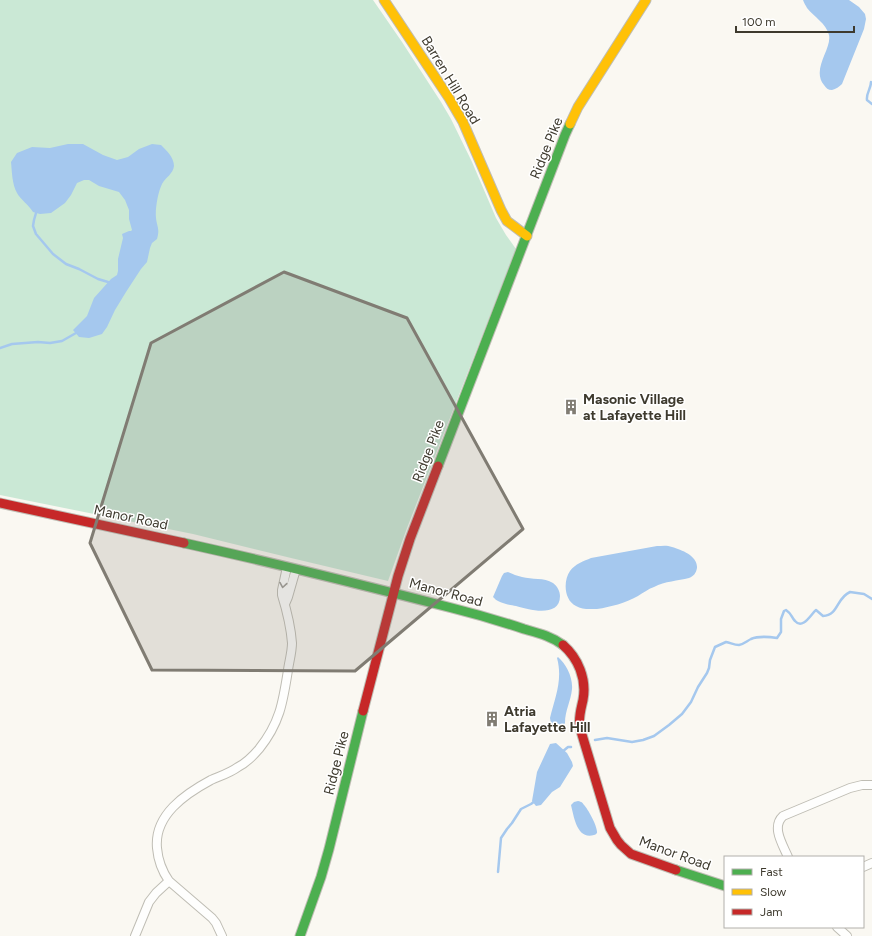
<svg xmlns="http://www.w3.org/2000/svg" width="872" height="936" viewBox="0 0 872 936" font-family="Figtree,sans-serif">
<rect width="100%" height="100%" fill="#faf8f2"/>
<path fill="#cae8d5" d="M0 0H373L402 42 441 102 451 119 472 162 496 218 506 235 516 249 407 528 388 581 291 558 193 534 0 495Z"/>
<path fill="#a5c8ee" d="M803 0H849L859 7 865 14 866 19 864 29 842 84C839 87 836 89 832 90 828 90 826 88 824 85 811 69 832 49 829 35 826 23 814 17 807 8 806 6 804 3 803 0Z
M68 144H83L103 155 117 160 128 157 139 149 152 144 161 145C166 150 174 157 174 166 173 174 166 177 162 184 158 192 155 209 156 218 157 227 160 229 157 239L152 243 150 248 147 262 141 269 126 292 115 310 107 327 102 334 89 338 79 337 73 330 87 316 94 298 111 279 117 275 118 271V259L123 238 122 234 129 231H131L132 230 129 219V210L125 200 119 192 99 186 89 180H84L77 183 71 195 65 203 51 213 40 214 33 212C29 205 20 199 17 193 12 184 12 172 11 162L17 153 32 147 50 148Z
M657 546C662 546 667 545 672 547 682 550 698 556 697 568 696 573 694 576 689 578 678 581 665 581 654 587 648 589 643 593 638 596 625 603 611 607 597 609 590 609 582 610 576 606 564 600 563 581 570 571 575 564 584 561 591 558Z
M508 572C513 574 517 576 522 577 532 580 544 577 553 583 557 586 560 591 560 596 560 618 529 610 516 606 511 605 503 604 498 601 496 600 495 599 493 597L502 576 504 573Z
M558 657C566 664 573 677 572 689 571 701 565 710 565 723L562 727 551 724 550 718C555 697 563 680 557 658Z
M556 743 567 753 572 762 573 766 560 787 552 792 541 805 536 806 532 801 537 772 550 744Z
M578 801C582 802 582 802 584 805 588 809 598 827 597 833 596 834 595 835 594 835 577 840 574 817 571 805L574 802Z"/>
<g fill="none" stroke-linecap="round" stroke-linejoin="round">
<path stroke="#a5c8ee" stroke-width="2.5" d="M871 82C871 89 866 93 867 100L872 104
M36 213 34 220 33 226 36 234 53 254 66 264 79 269 98 279 108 282
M0 348 12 344 38 342 50 343 62 341 76 333
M595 740 607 738 632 742 643 740 654 736 669 725 682 714 691 702 698 687 707 673 709 668 710 660 715 647 726 642C731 643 734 645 739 645 744 644 747 641 751 639 758 636 771 637 777 638L781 632V619L784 611 786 610C792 614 791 617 795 621 803 630 811 614 816 610L823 616C839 615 836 598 850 592L864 594 872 599
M562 752 568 747H571
M498 872 501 838 507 829 512 823 521 809 531 804 535 801"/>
<defs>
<path id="street" d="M285 604 288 597 296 569
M788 857C783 845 771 827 783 816L850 788 862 785H872
M863 867 872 863
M837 927 847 936
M135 936 149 902 156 893 169 881
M222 936 216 923 212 918 169 881C162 871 158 860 157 848 154 815 185 794 211 780 220 776 230 773 238 767 246 763 253 756 259 749 280 723 283 702 288 670 289 662 292 652 292 643 291 630 286 608 282 595V590L287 567"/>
<path id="fast" d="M438 466 565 135 570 124
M184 543C274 563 363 585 452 608 476 614 500 621 524 629 538 633 551 636 563 645
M676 870 725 886
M300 936 321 877 329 849 363 711"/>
<path id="slow" d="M384 0 449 98 463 122 501 210 507 221 527 236
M570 124 578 107 646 0"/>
<path id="jam" d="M0 503 184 543
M563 645C578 658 587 679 583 700 581 709 578 718 580 728L610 828 617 840 621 845 631 854 676 870
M363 711 398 576 410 539 438 466"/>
</defs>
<use href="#street" stroke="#bfbdb4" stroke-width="10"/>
<use href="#fast" stroke="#bfbdb4" stroke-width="11"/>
<use href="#slow" stroke="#bfbdb4" stroke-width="11"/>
<use href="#jam" stroke="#bfbdb4" stroke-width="11"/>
<use href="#street" stroke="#fefefd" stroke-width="8"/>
<use href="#fast" stroke="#4caf50" stroke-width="9"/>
<use href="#slow" stroke="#ffc107" stroke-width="9"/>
<use href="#jam" stroke="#c62828" stroke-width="9"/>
</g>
<defs><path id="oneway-chevron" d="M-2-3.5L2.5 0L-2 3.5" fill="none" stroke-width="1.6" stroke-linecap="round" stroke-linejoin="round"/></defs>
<use stroke="#9e9c96" href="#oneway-chevron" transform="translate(283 585) rotate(99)"/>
<path fill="#807c73" fill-opacity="0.2" stroke="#807c73" stroke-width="3" stroke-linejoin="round" d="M284 272 407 318 523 529 355 671 152 670 90 543 151 343Z"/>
<defs>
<symbol id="building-bare" viewBox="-9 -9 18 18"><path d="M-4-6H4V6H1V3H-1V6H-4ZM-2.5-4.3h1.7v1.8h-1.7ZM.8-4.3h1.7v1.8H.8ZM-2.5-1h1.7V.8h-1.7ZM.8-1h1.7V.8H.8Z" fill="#807c73" stroke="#fff" stroke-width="2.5" paint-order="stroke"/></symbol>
</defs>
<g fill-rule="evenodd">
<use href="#building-bare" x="560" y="396" width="22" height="22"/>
<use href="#building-bare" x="481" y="708" width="22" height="22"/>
</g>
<g text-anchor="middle" stroke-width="3" stroke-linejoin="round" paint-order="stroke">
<g font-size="14" fill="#3e3a2e" stroke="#fff">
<text transform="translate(451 80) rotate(59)" y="5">Barren Hill Road</text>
<text transform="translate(546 148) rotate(-68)" y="5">Ridge Pike</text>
<text transform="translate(428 451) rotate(-69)" y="5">Ridge Pike</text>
<text transform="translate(131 517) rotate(12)" y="5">Manor Road</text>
<text transform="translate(446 592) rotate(15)" y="5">Manor Road</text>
<text transform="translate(336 763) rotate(-76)" y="5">Ridge Pike</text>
<text transform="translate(675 853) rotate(20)" y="5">Manor Road</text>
</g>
<g font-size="14" font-weight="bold" fill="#3e3a2e" stroke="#fff" text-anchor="start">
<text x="583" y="404">Masonic Village<tspan x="583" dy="16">at Lafayette Hill</tspan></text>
<text x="504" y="716">Atria<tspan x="504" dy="16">Lafayette Hill</tspan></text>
</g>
</g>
<rect x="724" y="856" width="140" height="72" fill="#ffffff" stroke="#b2b0ab"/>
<rect x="732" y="869" width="20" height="6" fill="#4caf50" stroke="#b2b0ab"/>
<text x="760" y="876" font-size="12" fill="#3e3a2e">Fast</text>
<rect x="732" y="889" width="20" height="6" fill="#ffc107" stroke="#b2b0ab"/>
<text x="760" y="896" font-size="12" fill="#3e3a2e">Slow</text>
<rect x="732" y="909" width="20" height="6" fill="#c62828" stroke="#b2b0ab"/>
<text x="760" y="916" font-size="12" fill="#3e3a2e">Jam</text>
<path d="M736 26v6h118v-6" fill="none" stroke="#3e3a2e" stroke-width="2"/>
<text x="742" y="26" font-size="12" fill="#3e3a2e" stroke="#ffffff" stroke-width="3" paint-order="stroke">100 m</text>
</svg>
